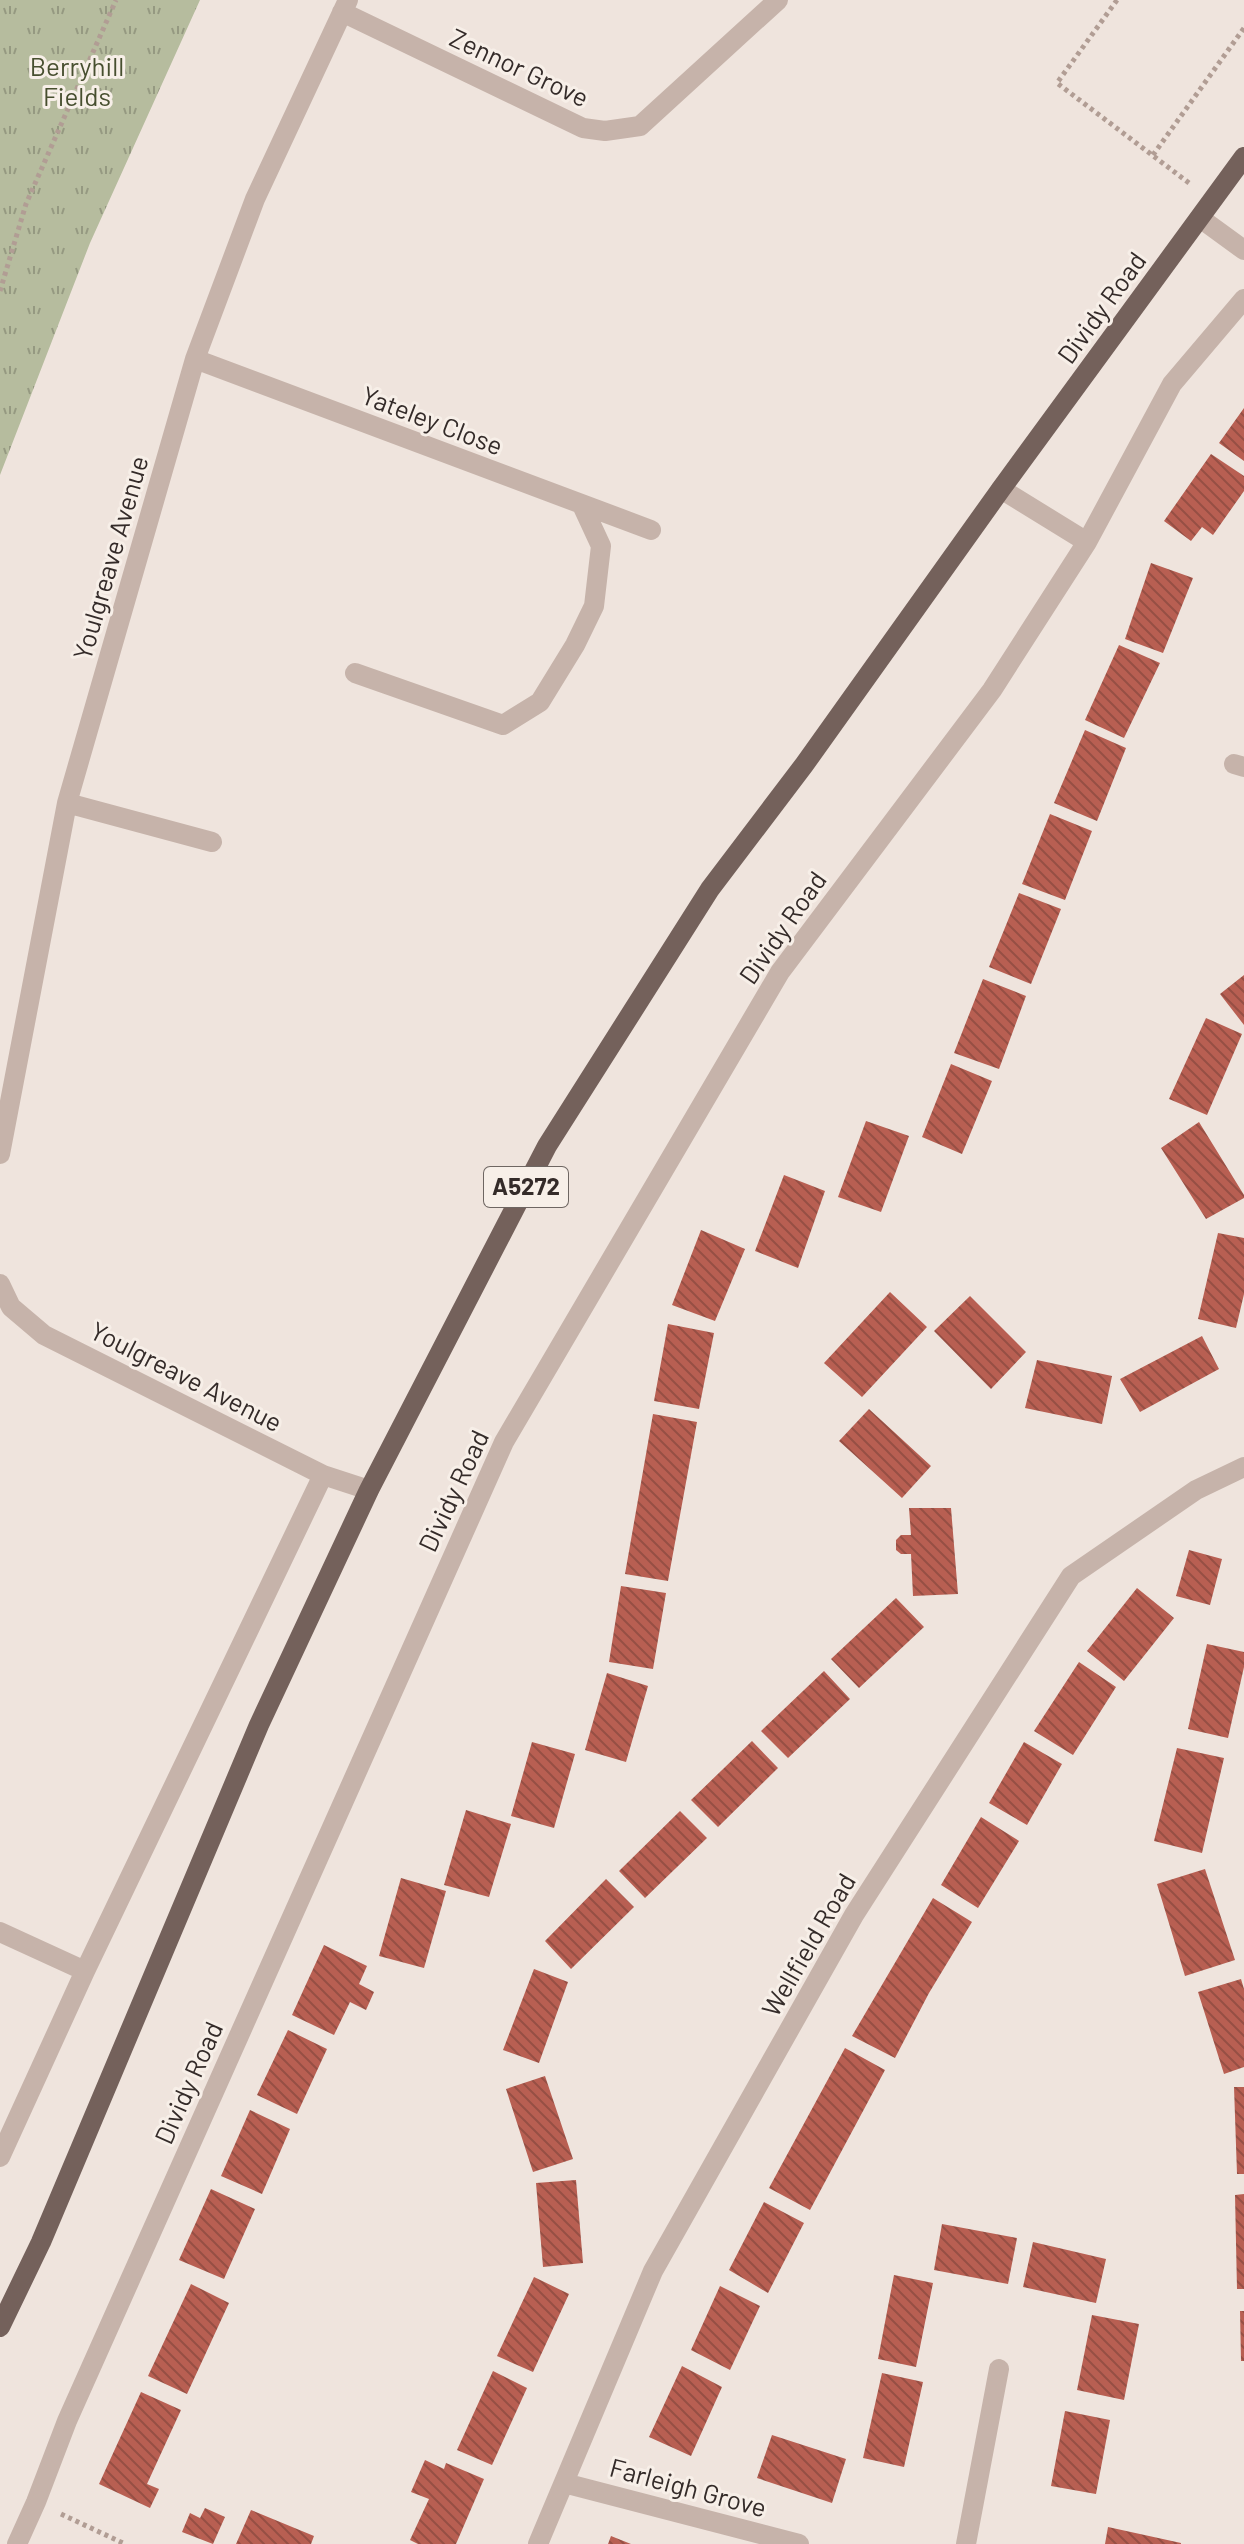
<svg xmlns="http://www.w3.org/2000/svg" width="1244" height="2544" viewBox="0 0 1244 2544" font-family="Barlow,sans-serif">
<defs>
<pattern id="grass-tufts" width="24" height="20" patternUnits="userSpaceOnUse" patternTransform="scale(2)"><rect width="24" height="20" fill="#b6bc9e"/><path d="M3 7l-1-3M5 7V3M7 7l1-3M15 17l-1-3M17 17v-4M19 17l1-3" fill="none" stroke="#959981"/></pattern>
<pattern id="building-back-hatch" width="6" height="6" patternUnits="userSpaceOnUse" patternTransform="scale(2)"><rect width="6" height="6" fill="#b85f52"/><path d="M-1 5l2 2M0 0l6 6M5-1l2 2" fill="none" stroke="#964f44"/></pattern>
</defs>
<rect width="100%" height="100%" fill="#efe4dd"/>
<path fill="url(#grass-tufts)" d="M0 0H200L90 243 0 475Z"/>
<path fill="url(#building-back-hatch)" d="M1244 408V461L1219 443Z
M1211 454 1244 476V491L1213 535 1202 527 1191 541 1164 521Z
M1151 563 1193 578 1163 653 1125 639Z
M1119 645 1160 663 1124 738 1085 720Z
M1085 730 1126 748 1097 821 1054 803Z
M1050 814 1092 831 1065 900 1022 884Z
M1019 893 1061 909 1031 984 989 967Z
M1244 975V1025L1220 994Z
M983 979 1026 996 999 1069 954 1053Z
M1206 1018 1242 1034 1207 1115 1169 1099Z
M951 1064 992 1081 962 1154 922 1137Z
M866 1121 909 1136 881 1212 838 1197Z
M1199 1122 1244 1195V1198L1206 1219 1161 1148Z
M784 1175 825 1191 798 1268 755 1251Z
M701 1230 745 1249 715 1321 672 1305Z
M1218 1233 1244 1238V1294L1236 1328 1198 1319Z
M890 1292 927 1327 862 1397 824 1363Z
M970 1296 1026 1352 991 1389 934 1331Z
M668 1324 714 1333 699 1409 654 1401Z
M1202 1336 1219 1369 1140 1412 1120 1379Z
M1037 1360 1112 1376 1102 1424 1025 1408Z
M869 1409 931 1466 902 1498 839 1441Z
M653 1414 697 1422 668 1581 625 1574Z
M909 1508H951L958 1594 913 1596 911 1554H901L896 1550V1540L901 1535H911Z
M1189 1550 1222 1559 1210 1605 1176 1596Z
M621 1586 666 1593 653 1669 609 1662Z
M1137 1588 1174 1618 1124 1681 1087 1651Z
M896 1598 924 1627 859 1688 831 1659Z
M1207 1644 1244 1652V1667L1228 1738 1188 1729Z
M1079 1662 1116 1687 1073 1755 1034 1731Z
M824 1671 850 1699 788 1758 761 1731Z
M607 1673 648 1686 626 1762 585 1750Z
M752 1741 778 1768 718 1827 691 1800Z
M532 1742 575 1754 554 1828 511 1816Z
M1024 1742 1062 1764 1027 1825 989 1803Z
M1177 1748 1224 1758 1202 1853 1154 1841Z
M466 1810 511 1824 489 1897 444 1885Z
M680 1811 707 1838 645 1898 619 1871Z
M981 1817 1019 1841 978 1908 941 1885Z
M1205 1869 1235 1960 1185 1976 1157 1884Z
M401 1878 446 1891 424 1968 379 1956Z
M606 1879 634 1907 571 1969 545 1941Z
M933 1898 972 1922 929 1993 895 2058 852 2036Z
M324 1945 367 1966 359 1984 374 1992 366 2010 350 2002 334 2035 292 2015Z
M534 1969 568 1982 539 2063 503 2050Z
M1241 1979 1244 1989V2067L1224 2074 1198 1992Z
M288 2030 327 2049 297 2114 257 2095Z
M845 2048 885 2070 810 2210 769 2188Z
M545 2076 573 2159 533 2172 506 2089Z
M1234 2087H1244V2174H1237Z
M250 2110 290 2129 262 2194 221 2176Z
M576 2180 583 2263 543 2267 536 2183Z
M211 2189 255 2209 224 2279 179 2260Z
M1244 2194V2289H1237L1235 2195Z
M764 2202 804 2223 768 2293 729 2270Z
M942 2224 1017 2238 1008 2284 934 2270Z
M1033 2242 1106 2259 1096 2303 1023 2287Z
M894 2275 933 2283 916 2367 878 2359Z
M534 2277 569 2294 533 2372 497 2356Z
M191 2284 229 2303 187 2394 148 2376Z
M720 2286 760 2306 730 2370 691 2350Z
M1240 2311H1244V2361H1241Z
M1092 2315 1139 2324 1124 2400 1077 2390Z
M682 2366 722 2387 691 2456 649 2437Z
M493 2371 527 2388 492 2465 457 2450Z
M882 2373 923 2382 904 2467 863 2458Z
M141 2392 181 2410 147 2484 159 2489 150 2508 99 2484Z
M1065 2411 1110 2420 1096 2494 1051 2486Z
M772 2435 846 2459 832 2503 757 2478Z
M425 2460 444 2469 446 2463 484 2479 456 2544H418L410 2540 429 2499 411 2492Z
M205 2508 225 2517 213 2544 182 2532 190 2513 200 2518Z
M251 2510 314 2536 311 2544H236Z
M1108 2527 1181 2543V2544H1105Z
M611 2536 631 2544H608Z"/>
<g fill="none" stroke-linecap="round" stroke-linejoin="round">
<path stroke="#b19d94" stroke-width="5" stroke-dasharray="4 4" stroke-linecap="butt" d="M1117 0 1057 83 1189 183
M1153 155 1244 28
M0 291 26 204 116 0
M61 2514 125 2544"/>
<path stroke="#c6b3aa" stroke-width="20" d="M342 12 583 128 605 131 640 126 778 0
M1200 218 1244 250
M195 359 651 530
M1001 489 1087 542
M355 673 503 725 540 702 575 645 594 606 601 546 582 505
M1234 764 1244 767
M67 803 212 842
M0 1154 67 803 195 359 255 199 348 0
M0 1284 11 1307 44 1335 323 1475 369 1490
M0 1932 85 1971
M0 2157 85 1971 323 1475
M564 2483 799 2544
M17 2544 36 2502 67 2421 504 1442 780 972 992 690 1087 542 1172 384 1244 299
M538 2544 653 2271 854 1915 1071 1576 1196 1490 1244 1467
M966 2544 999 2369"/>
<path stroke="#74615b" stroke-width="20" d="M0 2327 41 2242 259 1725 369 1490 547 1146 710 889 804 765 1001 489 1244 157"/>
</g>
<g text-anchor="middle" stroke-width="6" stroke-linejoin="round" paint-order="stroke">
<rect fill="#f7efe8" stroke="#6e6662" stroke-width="2" x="484" y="1167" width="84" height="40" rx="6"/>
<g font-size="24" font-weight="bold" fill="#342b29">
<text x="526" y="1195">A5272</text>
</g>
<g font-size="26" fill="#474f2f" stroke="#f7efe8">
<text x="77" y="76">Berryhill<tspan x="77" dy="30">Fields</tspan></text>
</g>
<g font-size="26" fill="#342b29" stroke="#f7efe8">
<text transform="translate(519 68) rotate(25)" y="9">Zennor Grove</text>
<text transform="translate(1102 308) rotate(-54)" y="9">Dividy Road</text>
<text transform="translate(432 421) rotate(21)" y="9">Yateley Close</text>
<text transform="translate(111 558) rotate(-74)" y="9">Youlgreave Avenue</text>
<text transform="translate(783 928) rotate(-55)" y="9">Dividy Road</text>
<text transform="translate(186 1377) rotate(27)" y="9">Youlgreave Avenue</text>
<text transform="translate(454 1491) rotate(-65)" y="9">Dividy Road</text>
<text transform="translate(809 1945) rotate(-60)" y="9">Wellfield Road</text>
<text transform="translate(189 2083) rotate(-66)" y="9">Dividy Road</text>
<text transform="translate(688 2488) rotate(15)" y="9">Farleigh Grove</text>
</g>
</g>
</svg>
